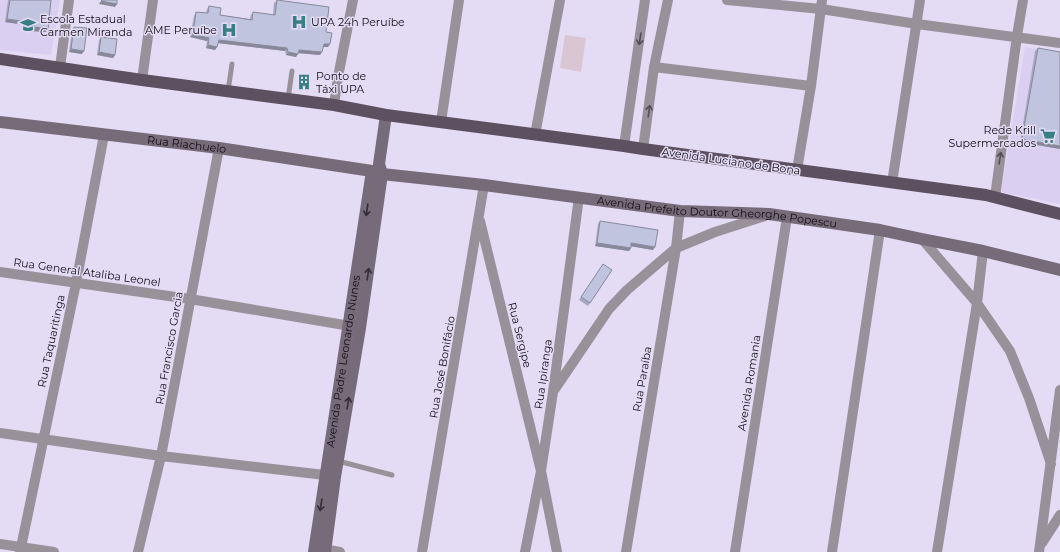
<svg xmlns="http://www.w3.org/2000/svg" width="1060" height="552" viewBox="0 0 1060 552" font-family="Montserrat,sans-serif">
<rect width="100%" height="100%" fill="#e4dbf5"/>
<path fill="#dacff0" d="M0 0H60L51 55 0 50Z
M1025 47 1060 53V204L1001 192Z"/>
<path fill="#dac5d2" d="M565 35 586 38 581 72 560 68Z"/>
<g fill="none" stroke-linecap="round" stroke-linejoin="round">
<path stroke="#98919a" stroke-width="5" d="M228 91 232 64
M288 99 292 71
M338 461 392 475"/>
<path stroke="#98919a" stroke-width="10" d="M727 0 821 9 917 24 1060 43
M60 67 69 0
M654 67 811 86
M142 80 153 0
M334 105 338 77 353 0
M441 122 459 0
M535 135 560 0
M624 146 645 0
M643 149 654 67 668 0
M797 170 811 86 822 0
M892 183 920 0
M995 197 1017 36 1023 0
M480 221 541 471 557 552
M922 239 977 303 1010 351 1029 398 1051 464
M0 272 190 299 356 327
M555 389 609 309 627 290 676 248 715 232 765 216
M0 433 161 456 333 476
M1042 543 1060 515
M0 544 54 552
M318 548 340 552
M20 552 76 283 104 135
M138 552 161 456 219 148
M422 552 484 185
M525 552 541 471 553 392 579 197
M626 552 676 248 680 211
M735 552 787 217
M832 552 880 230
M937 552 977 303 983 251
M1039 552 1060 390"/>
<g stroke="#766b78" stroke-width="12">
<path id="s1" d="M0 122 219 148 372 171 382 174 484 185 680 211 769 214 880 230 922 239 983 251 1060 270"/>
<path id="s2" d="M314 552 372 171"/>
<path d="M325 552 335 477 360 328 382 174 379 164 386 115"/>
</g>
<path stroke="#5d5060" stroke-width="12" d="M0 59 142 80 334 105 386 115 624 146 643 149 986 195 1060 214"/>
</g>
<path fill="#a6a9bf" d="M8 0H51L48 29 46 32 31 31 32 26 5 22Z
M277 0 326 32 330 44 328 47H323L320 55 298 53 296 57 286 55 285 51 218 43 217 47 215 50 206 48 207 41 190 37 194 16 196 12 206 13 207 9 209 6 220 15 250 19 251 15 253 12 273 15 274 3Z
M74 27 82 54 69 52 72 30Z
M101 37 115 55 113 58 97 55 99 40Z
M1038 48 1060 52V149L1020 142 1035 51Z
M600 221 653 250 631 246V248L629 251 595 246 598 224Z
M603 264 612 270 588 306 579 300Z"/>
<path fill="#87899b" d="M101 1 117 4 115 7 99 4Z
M7 19 34 23 32 26 5 22Z
M34 27 48 29 46 32 31 31Z
M193 34 209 38 207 41 190 37Z
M219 40 287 48 285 51 217 43Z
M324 44H330L328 47H322Z
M208 45 217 47 215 50 206 48Z
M71 49 84 51 82 54 69 52Z
M299 50 322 52 320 55 297 53Z
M99 52 115 55 113 58 97 55Z
M288 52 298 54 296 57 286 55Z
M1022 139 1060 146V149L1020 142Z
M597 243 631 248 629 251 595 246Z
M631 243 655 247 653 250 629 246Z"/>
<path fill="#c1c4de" stroke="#87899b" d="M10 0H51L48 29 34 27V23L7 19Z
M102 0H117V4L101 1Z
M277 0 329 7 326 32 332 33 330 44H324L322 52 299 50 298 54 288 52 287 48 219 40 217 47 208 45 209 38 193 34 196 12 208 13 209 6 221 8 220 15 252 20 253 12 275 15Z
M74 27 87 28 84 51 71 49Z
M101 37 117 39 115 55 99 52Z
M1038 48 1060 52V146L1022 139Z
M600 221 658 230 655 247 631 243V248L597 243Z
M603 264 612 270 590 303 581 297Z"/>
<defs><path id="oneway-shaft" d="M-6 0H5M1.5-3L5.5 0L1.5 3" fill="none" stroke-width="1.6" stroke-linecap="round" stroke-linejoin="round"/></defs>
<g stroke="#544e57">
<use href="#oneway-shaft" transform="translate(640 39) rotate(98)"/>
<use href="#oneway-shaft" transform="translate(649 111) rotate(-82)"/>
<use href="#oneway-shaft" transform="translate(1000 158) rotate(-82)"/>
</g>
<g stroke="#332d37">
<use href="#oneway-shaft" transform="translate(367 210) rotate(98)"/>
<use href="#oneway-shaft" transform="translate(368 274) rotate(-82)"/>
<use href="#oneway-shaft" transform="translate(348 403) rotate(-81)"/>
<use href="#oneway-shaft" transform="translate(321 505) rotate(99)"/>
</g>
<defs>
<symbol id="hospital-bare" viewBox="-9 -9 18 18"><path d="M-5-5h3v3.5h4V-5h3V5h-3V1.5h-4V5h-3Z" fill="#377f83" stroke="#e4dbf5" stroke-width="2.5" paint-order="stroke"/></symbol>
<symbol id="school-bare" viewBox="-9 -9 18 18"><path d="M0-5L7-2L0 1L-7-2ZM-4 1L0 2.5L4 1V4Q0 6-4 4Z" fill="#377f83" stroke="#e4dbf5" stroke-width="2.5" paint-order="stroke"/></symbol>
<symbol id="building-bare" viewBox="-9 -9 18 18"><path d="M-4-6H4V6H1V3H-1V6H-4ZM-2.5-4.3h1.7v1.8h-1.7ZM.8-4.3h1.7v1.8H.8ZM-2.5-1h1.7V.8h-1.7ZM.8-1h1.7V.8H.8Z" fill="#377f83" stroke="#e4dbf5" stroke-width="2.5" paint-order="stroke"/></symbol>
<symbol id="supermarket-bare" viewBox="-9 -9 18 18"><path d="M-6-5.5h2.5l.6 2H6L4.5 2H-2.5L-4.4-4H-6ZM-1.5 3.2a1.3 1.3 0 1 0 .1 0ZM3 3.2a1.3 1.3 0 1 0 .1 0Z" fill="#377f83" stroke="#e4dbf5" stroke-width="2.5" paint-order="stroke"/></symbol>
</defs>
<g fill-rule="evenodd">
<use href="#hospital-bare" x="288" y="11" width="22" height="22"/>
<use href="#school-bare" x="17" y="14" width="22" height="22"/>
<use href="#hospital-bare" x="218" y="19" width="22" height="22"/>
<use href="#building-bare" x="293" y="71" width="22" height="22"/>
<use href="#supermarket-bare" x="1037" y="125" width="22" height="22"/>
</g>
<g text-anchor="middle" stroke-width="3" stroke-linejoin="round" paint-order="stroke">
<g font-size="11" fill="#0f0c14" stroke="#e4dbf5" text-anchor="start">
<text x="40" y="23">Escola Estadual<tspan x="40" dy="13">Carmen Miranda</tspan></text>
<text x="311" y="26">UPA 24h Peruíbe</text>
<text x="217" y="34" text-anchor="end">AME Peruíbe</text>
<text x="316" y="80">Ponto de<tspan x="316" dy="13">Táxi UPA</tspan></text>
<text x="1036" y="134" text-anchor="end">Rede Krill<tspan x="1036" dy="13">Supermercados</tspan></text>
</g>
<g font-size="11" fill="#0f0c14" stroke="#e4dbf5">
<text dy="4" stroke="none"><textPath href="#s1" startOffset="188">Rua Riachuelo</textPath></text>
<text transform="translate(731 161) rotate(8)" y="4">Avenida Luciano de Bona</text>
<text dy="4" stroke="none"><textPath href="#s1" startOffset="723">Avenida Prefeito Doutor Gheorghe Popescu</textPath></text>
<text transform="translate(87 272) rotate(8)" y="4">Rua General Ataliba Leonel</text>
<text transform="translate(520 335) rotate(76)" y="4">Rua Sergipe</text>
<text transform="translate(51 341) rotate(-78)" y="4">Rua Taquaritinga</text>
<text transform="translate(169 348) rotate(-80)" y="4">Rua Francisco Garcia</text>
<text dy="4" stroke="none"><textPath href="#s2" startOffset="193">Avenida Padre Leonardo Nunes</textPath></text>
<text transform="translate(442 367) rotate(-80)" y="4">Rua José Bonifácio</text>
<text transform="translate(543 374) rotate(-82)" y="4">Rua Ipiranga</text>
<text transform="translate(642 379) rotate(-80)" y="4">Rua Paraíba</text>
<text transform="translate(749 383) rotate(-81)" y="4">Avenida Romania</text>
</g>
</g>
</svg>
